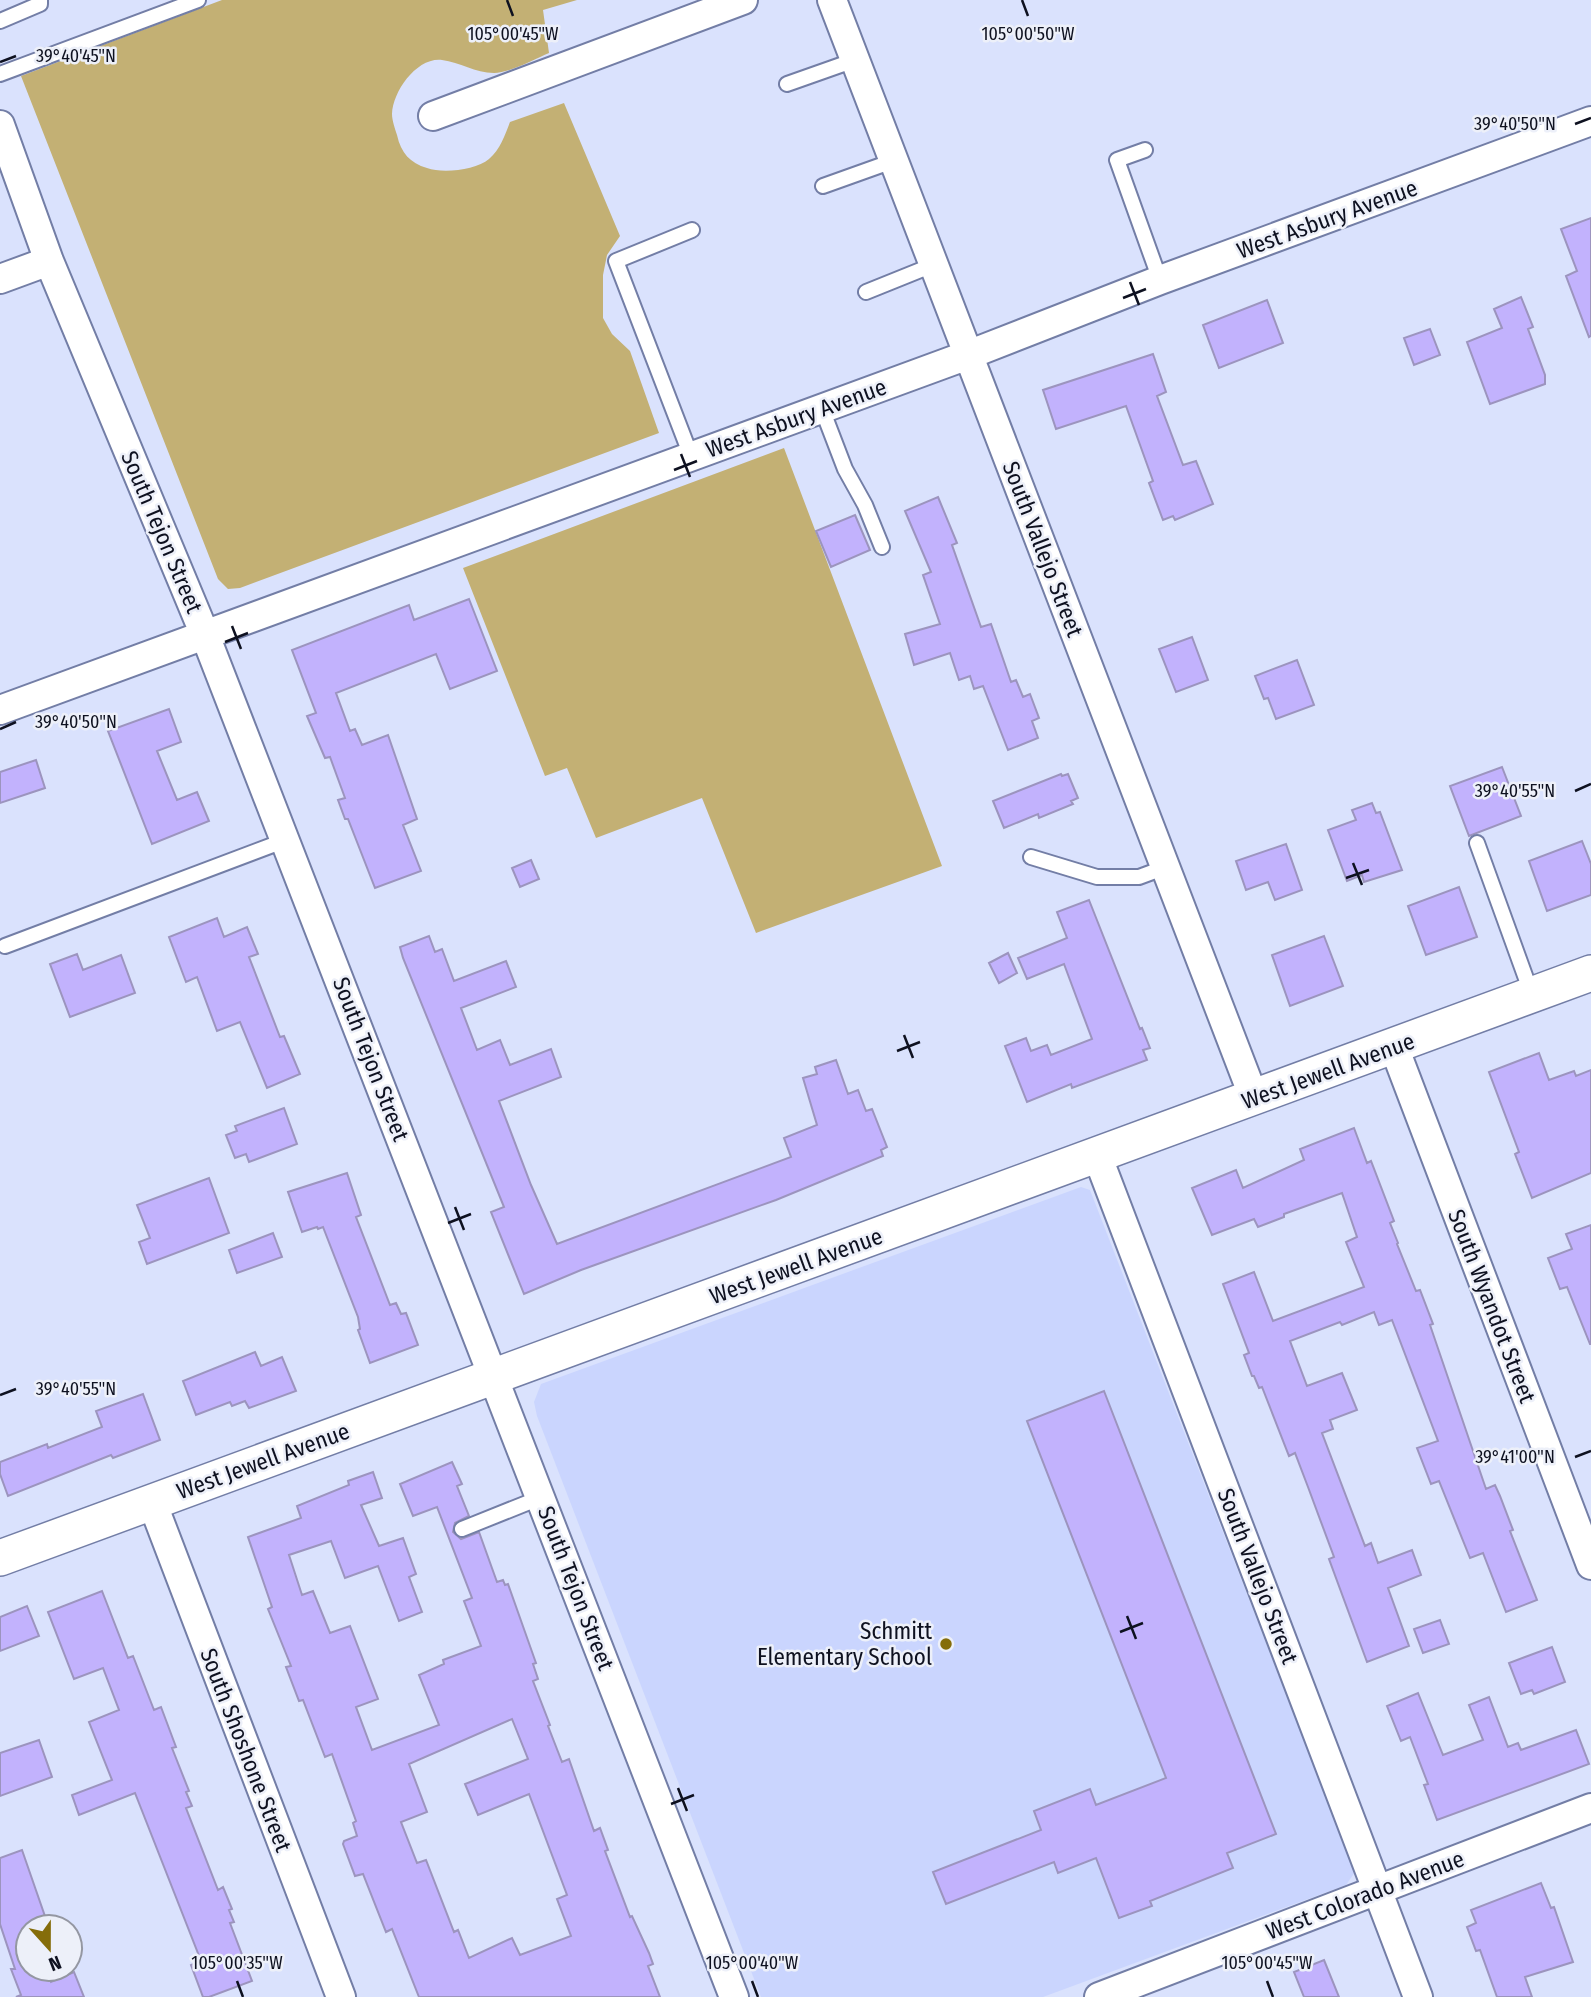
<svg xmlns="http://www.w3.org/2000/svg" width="1591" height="1997" viewBox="0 0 1591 1997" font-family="'Fira Sans Condensed',sans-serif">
<rect width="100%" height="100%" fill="#dae2fd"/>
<path fill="#cad5fe" d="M1081 1187 1090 1190 1355 1872 1346 1885 1043 1997H761L537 1416 534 1402 541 1384Z"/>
<path fill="#c3b074" d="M222 0H577L543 10 549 53C535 59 509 73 494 73 475 73 460 62 442 60 417 57 393 91 392 114 392 120 395 129 397 135 401 153 410 163 427 168 443 174 476 170 489 159 500 150 505 135 510 122L564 103 620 236 607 255 603 275V318L612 334 630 351 659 433 240 588 228 589 218 579 21 76Z
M784 448 942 866 756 933 702 798 596 838 567 768 545 776 463 568Z"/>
<path fill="#c2b2fd" stroke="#9c94be" stroke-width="2" fill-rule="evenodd" d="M1591 218V336L1589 337 1566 276 1577 271 1561 229Z
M1521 297 1533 327 1528 329 1545 375V384L1490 404 1467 342 1502 328 1494 309Z
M1267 300 1283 343 1219 368 1203 325Z
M1430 329 1440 355 1414 365 1404 338Z
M1153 354 1166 392 1157 396 1183 465 1196 461 1213 504 1175 520 1173 516 1163 520 1149 483 1153 481 1126 406 1056 429 1043 390Z
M938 497 957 543 952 545 981 627 991 624 1011 682 1016 680 1023 697 1030 694 1039 718 1032 721 1038 738 1008 750 983 686 974 689 970 676 959 680 950 653 914 665 905 634 940 624 923 575 931 572 905 511Z
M855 515 870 550 831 567 816 531Z
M469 599 497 671 450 689 436 654 336 693 350 731 355 729 362 745 388 735 417 819 403 825 421 871 375 888 348 819H345L338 800 345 798 330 757 325 758 307 716 316 713 292 650 409 605 414 620Z
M1192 637 1208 680 1176 692 1159 649Z
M1297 660 1314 705 1276 719 1268 698 1264 699 1255 676Z
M169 709 181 742 157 751 177 800 197 792 209 821 152 844 108 731Z
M36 760 45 788 0 803V772Z
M1502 767 1521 816 1469 836 1450 786Z
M1061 774 1062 776 1068 774 1078 798 1071 801 1073 804 1039 818 1038 814 1004 828 993 801Z
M1372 803 1376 813 1380 812 1402 870 1364 882 1362 875 1347 881 1328 830 1356 820 1352 810Z
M1582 841 1591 864V895L1547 911 1529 861Z
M1286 844 1302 890 1275 900 1268 882 1246 890 1236 861Z
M531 860 539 879 520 887 512 868Z
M1459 887 1477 937 1426 955 1408 906Z
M1089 900 1140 1029 1142 1028 1150 1048 1143 1050 1147 1060 1072 1088 1071 1084 1027 1102 1005 1046 1026 1038 1031 1051 1047 1045 1051 1055 1092 1039 1064 964 1027 979 1018 958 1067 938 1057 912Z
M217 918 224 937 247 927 258 954 249 957 280 1037 284 1036 300 1074 267 1088 240 1022 217 1031 197 977 186 982 169 937Z
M429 936 435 952 442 949 454 981 506 961 516 987 461 1008 477 1050 500 1040 510 1065 551 1049 561 1077 499 1101 531 1185 557 1244 791 1157 784 1138 817 1125 803 1078 817 1074 815 1067 836 1060 848 1094 858 1090 866 1111 872 1109 887 1147 881 1150 883 1156 776 1200 581 1270 524 1294 491 1212 504 1207 403 958 400 947Z
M1324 936 1343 986 1290 1006 1272 955Z
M1008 953 1017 973 999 983 989 963Z
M77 954 83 970 121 955 135 993 70 1017 50 964Z
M1539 1053 1549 1080 1574 1071 1576 1076 1591 1070V1173L1532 1198 1515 1154 1519 1152 1489 1072Z
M284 1108 297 1144 249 1162 246 1154 235 1158 226 1135 237 1131 235 1126Z
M1354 1128 1367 1163 1371 1161 1394 1221 1390 1223 1398 1243 1397 1244 1416 1291 1420 1290 1433 1324 1430 1325 1486 1489 1495 1485 1500 1496 1513 1530 1510 1531 1537 1600 1506 1612 1483 1553 1470 1558 1439 1481 1431 1484 1417 1448 1438 1441 1392 1320 1379 1325 1374 1312 1342 1325 1340 1322 1290 1341 1307 1386 1342 1373 1357 1410 1330 1420 1333 1429 1322 1433 1365 1546 1371 1543 1378 1563 1412 1550 1421 1575 1388 1588 1409 1646 1367 1662 1329 1559 1334 1557 1308 1487 1295 1453 1289 1456 1262 1387 1259 1388 1254 1376H1252L1244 1355 1249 1353 1223 1284 1254 1272 1273 1321 1364 1287 1346 1242 1357 1237 1342 1193 1284 1214V1217L1258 1227 1254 1219 1212 1235 1192 1188 1236 1170 1243 1188 1304 1160 1300 1149Z
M347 1173 361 1215 356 1217 390 1305 396 1303 401 1314 406 1313 418 1345 370 1363 358 1330 360 1329 358 1317 323 1227 318 1229 317 1227 302 1232 288 1192Z
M209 1178 229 1233 147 1264 139 1242 150 1238 137 1205Z
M1591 1225V1344H1590L1567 1287 1560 1289 1548 1258 1572 1249 1566 1234Z
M273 1233 282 1257 237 1273 229 1250Z
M255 1352 261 1366 282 1357 296 1391 249 1408 245 1401 232 1406 230 1402 196 1415 183 1381Z
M1104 1391 1276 1834 1227 1853 1233 1868 1150 1901 1152 1906 1119 1918 1096 1858 1058 1873 1054 1862 946 1904 933 1872 1041 1830 1034 1811 1090 1789 1096 1805 1166 1778 1027 1421Z
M143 1394 160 1440 113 1458 111 1455 8 1496 0 1474V1462L47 1444 48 1448 102 1427 96 1411Z
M452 1462 462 1484 457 1486 469 1516 455 1523 453 1532 461 1539 479 1532 497 1582 503 1580 505 1585 508 1584 536 1663 533 1664 538 1679 533 1681 550 1725 548 1726 562 1762 569 1759 594 1831 600 1828 608 1850 605 1851 630 1917 632 1916 649 1953 653 1964 648 1966 660 1997H419L392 1929 386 1932 363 1874 355 1876 343 1844 344 1841 357 1836 353 1823 356 1821 332 1754 325 1757 303 1700 299 1701 286 1667 291 1666 268 1609 272 1607 248 1537 301 1518 297 1506 349 1485 348 1481 373 1472 382 1498 361 1505 379 1546 403 1538 416 1574 409 1577 422 1612 399 1621 378 1566 345 1578 331 1541 289 1555 302 1595 313 1591 330 1633 350 1626 378 1699 356 1707 372 1750 439 1725 419 1675 444 1664 443 1660 481 1646 464 1601 472 1598 437 1507 413 1516 400 1484ZM512 1719 528 1759 465 1784 478 1815 529 1794 567 1895 557 1899 571 1936 520 1955 512 1938 469 1958 458 1930 454 1932 426 1860 417 1863 401 1822 427 1812 409 1764Z
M102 1591 128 1658 133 1656 154 1710 161 1707 176 1747 172 1748 189 1791 186 1792 192 1806 186 1808 218 1890 223 1887 232 1909 229 1910 234 1922 230 1923 252 1981 209 1997H203L191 1965 201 1961 135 1793 79 1815 72 1795 112 1780 89 1722 119 1710 103 1668 74 1679 48 1612Z
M27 1606 39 1636 0 1651V1617Z
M1440 1620 1449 1644 1423 1653 1414 1629Z
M1552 1647 1565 1682 1534 1694 1532 1690 1521 1694 1509 1663Z
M1418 1693 1443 1755 1483 1740 1469 1705 1489 1697 1508 1747 1518 1743 1521 1750 1576 1730 1589 1764 1437 1820 1424 1785 1428 1784 1410 1737 1401 1741 1387 1706Z
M39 1740 52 1777 0 1796V1753Z
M22 1850 48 1925 28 1927V1969H46L51 1982 74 1972 84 1997H16L21 1995 11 1969H15L0 1924V1858Z
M1541 1883 1551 1908 1554 1907 1573 1962 1525 1977 1532 1997H1497L1480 1950 1476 1951 1467 1927 1476 1923 1471 1910Z
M1324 1960 1339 1997H1304L1294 1972Z"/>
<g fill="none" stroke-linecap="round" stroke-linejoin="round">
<defs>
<path id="service" d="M0 21 40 4V0
M0 74 198 0
M787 84 855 60
M1145 150 1117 160 1160 280
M823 186 893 161
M866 292 933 265
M822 409 845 469 865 505 882 547
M691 456 616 261 692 230
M1477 843 1532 995
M1031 857 1097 877H1139L1166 867
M5 946 286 840
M462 1529 542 1497"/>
<path id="minor" d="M832 0 1254 1098
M433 116 743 0
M0 125 49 261 205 635 734 1997
M0 279 49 261
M0 710 968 355 1160 280 1591 121
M1394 1047 1591 1565
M1097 1155 1418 1997
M152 1502 341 1997
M1099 1997 1591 1808"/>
<path id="tertiary" d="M0 1558 1591 973"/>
</defs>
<use href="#service" stroke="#737ea6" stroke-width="18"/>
<use href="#minor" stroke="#737ea6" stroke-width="32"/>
<use href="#tertiary" stroke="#737ea6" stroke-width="38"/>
<use href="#service" stroke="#fff" stroke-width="14"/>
<use href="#minor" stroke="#fff" stroke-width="28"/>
<use href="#tertiary" stroke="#fff" stroke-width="35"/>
</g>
<path fill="none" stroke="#0e1120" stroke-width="2.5" d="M507 0 513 16M1022 0 1028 16M0 62 16 56M1575 124 1591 118M1130 282 1139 305M1123 298 1146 289M681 454 690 477M674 470 697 461M232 626 241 649M225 642 248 633M0 729 16 722M1575 791 1591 784M1353 863 1362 885M1346 878 1369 870M904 1035 913 1058M897 1051 920 1042M455 1207 464 1230M448 1223 471 1214M0 1395 16 1389M1575 1457 1591 1451M1127 1616 1136 1639M1120 1632 1143 1623M678 1788 687 1811M671 1804 694 1795M237 1981 243 1997M752 1981 758 1997M1267 1981 1273 1997"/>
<circle fill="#856d0a" stroke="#edf0f9" stroke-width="2.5" cx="946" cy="1644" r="7"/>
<g text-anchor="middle" stroke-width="5" stroke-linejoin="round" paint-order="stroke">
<g font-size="23" fill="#0e1120" stroke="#edf0f9">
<text transform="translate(1327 219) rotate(-20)" y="8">West Asbury Avenue</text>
<text transform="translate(796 418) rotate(-20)" y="8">West Asbury Avenue</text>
<text transform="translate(162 532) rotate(67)" y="8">South Tejon Street</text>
<text transform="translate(1043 549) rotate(69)" y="8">South Vallejo Street</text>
<text transform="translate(371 1059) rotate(69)" y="8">South Tejon Street</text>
<text transform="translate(1328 1071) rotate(-20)" y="8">West Jewell Avenue</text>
<text transform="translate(796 1266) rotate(-20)" y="8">West Jewell Avenue</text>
<text transform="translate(1492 1306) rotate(69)" y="8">South Wyandot Street</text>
<text transform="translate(263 1461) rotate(-20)" y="8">West Jewell Avenue</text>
<text transform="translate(1258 1576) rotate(69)" y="8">South Vallejo Street</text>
<text transform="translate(576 1588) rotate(69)" y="8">South Tejon Street</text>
<text transform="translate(246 1750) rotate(69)" y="8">South Shoshone Street</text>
<text transform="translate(1365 1895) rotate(-21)" y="8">West Colorado Avenue</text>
</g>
<g font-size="23" fill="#0e1120" stroke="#edf0f9" text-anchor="end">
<text x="932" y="1639">Schmitt<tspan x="932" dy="26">Elementary School</tspan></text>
</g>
</g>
<g font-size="18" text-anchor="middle" fill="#0e1120" stroke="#edf0f9" stroke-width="5" stroke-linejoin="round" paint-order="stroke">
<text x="513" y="40">105°00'45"W</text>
<text x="1028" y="40">105°00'50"W</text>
<text x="76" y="62">39°40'45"N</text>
<text x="1515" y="130">39°40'50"N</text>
<text x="76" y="728">39°40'50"N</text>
<text x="1515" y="797">39°40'55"N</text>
<text x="76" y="1395">39°40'55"N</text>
<text x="1515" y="1463">39°41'00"N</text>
<text x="237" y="1969">105°00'35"W</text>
<text x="752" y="1969">105°00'40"W</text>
<text x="1267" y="1969">105°00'45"W</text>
</g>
<g transform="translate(49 1948) rotate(159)"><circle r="33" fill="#edf0f9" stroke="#9497a2" stroke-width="2"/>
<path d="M0-5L12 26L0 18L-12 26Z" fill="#856d0a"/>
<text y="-10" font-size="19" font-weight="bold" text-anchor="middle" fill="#0e1120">N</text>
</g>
</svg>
